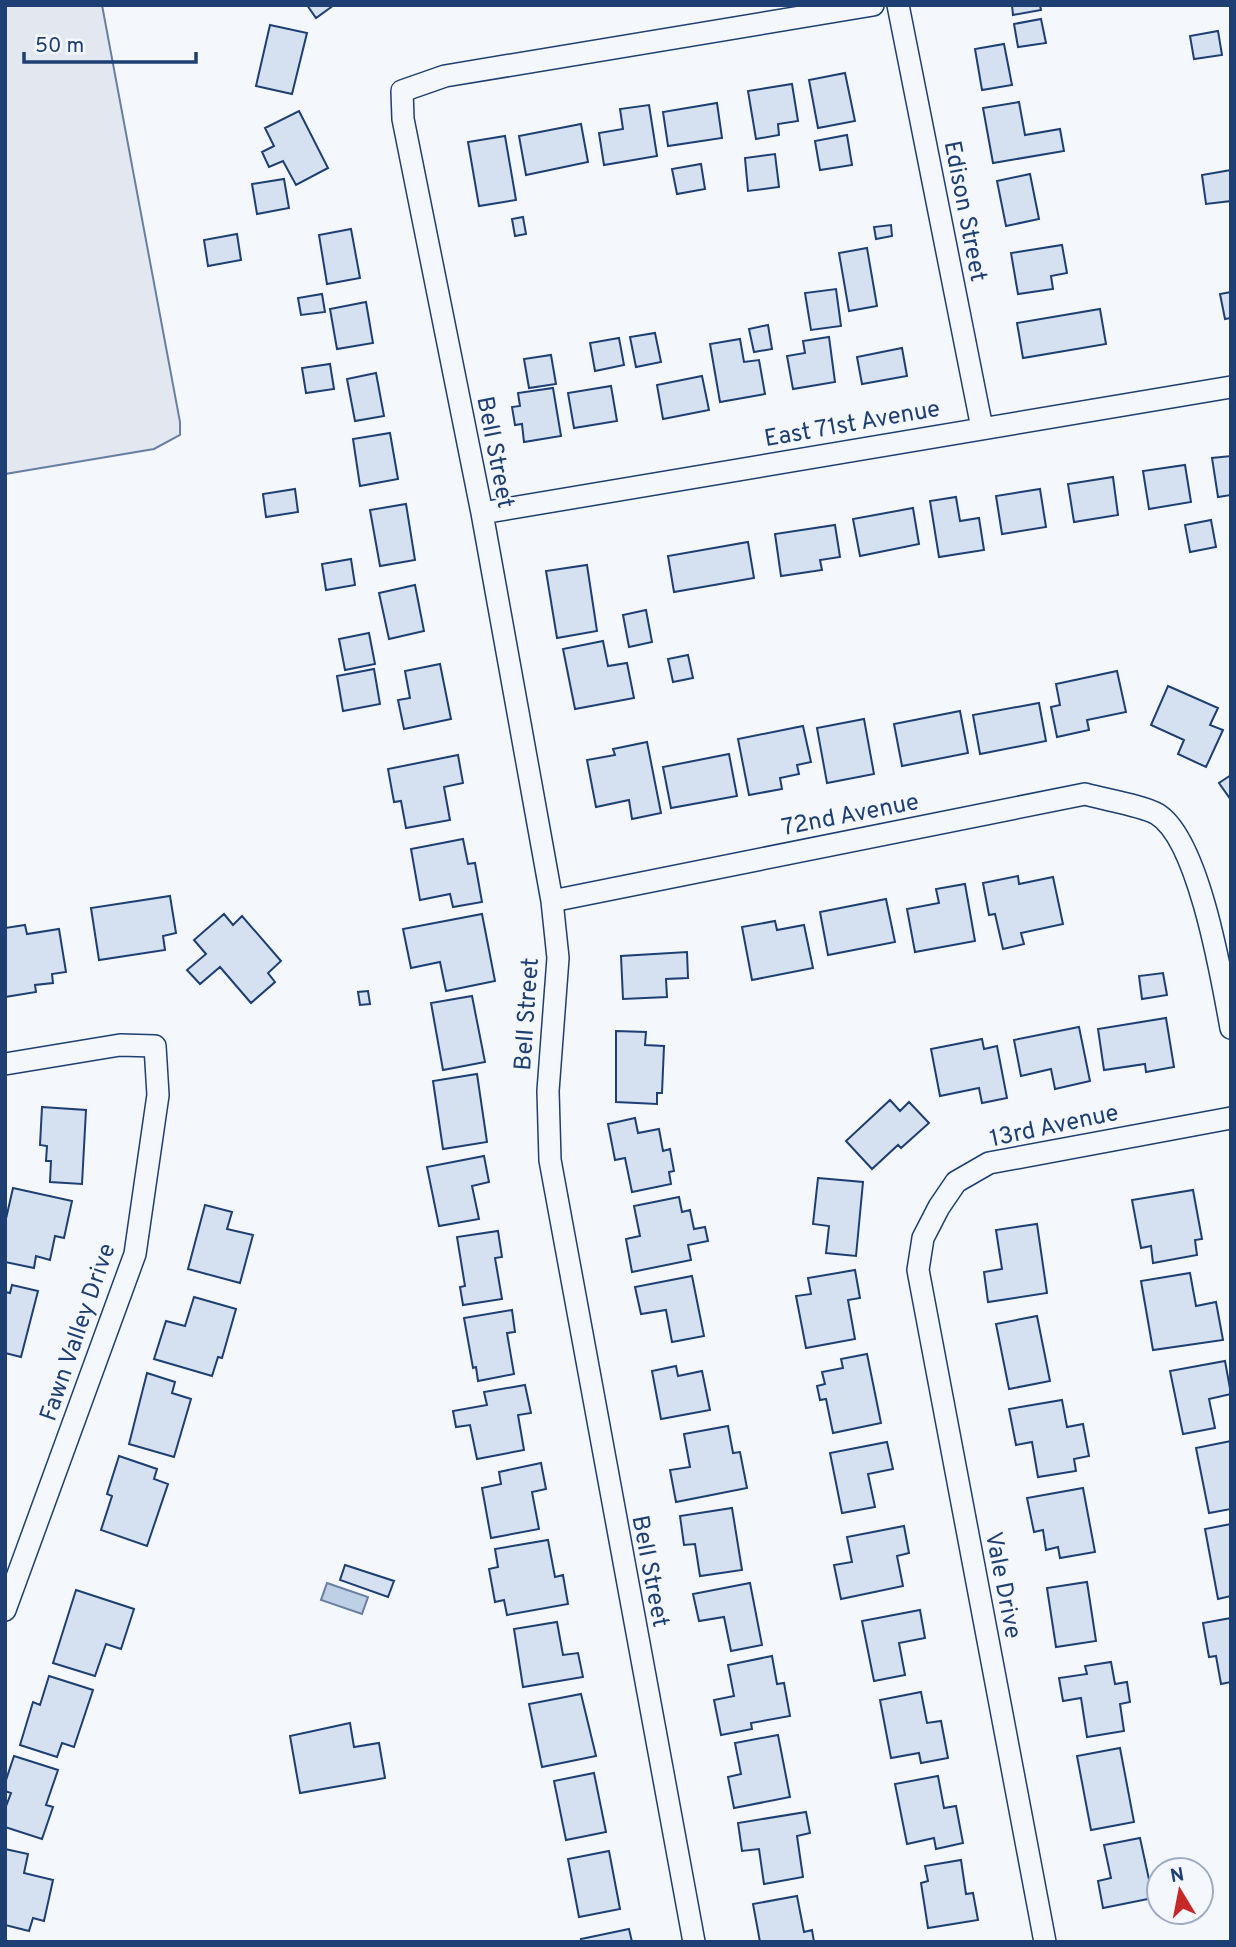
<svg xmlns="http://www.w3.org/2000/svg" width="1236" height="1947" viewBox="0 0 1236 1947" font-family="Overpass,sans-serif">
<rect width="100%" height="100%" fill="#f4f7fb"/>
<path fill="#e3e8f0" stroke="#687fa3" stroke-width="2" d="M5 5H102L180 422V435L154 449 5 474Z"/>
<path fill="#bed0e5" stroke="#687fa3" stroke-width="2" d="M327 1583 368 1597 362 1614 321 1600Z"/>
<path fill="#d5e0f0" stroke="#1d3f73" stroke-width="2" d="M307 5H334L316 18Z
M1012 5H1040L1041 10 1013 15Z
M1041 19 1046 43 1018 47 1014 24Z
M270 25 307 33 292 94 256 86Z
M1218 31 1222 55 1194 59 1190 36Z
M1004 44 1012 85 982 90 975 49Z
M845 73 855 121 818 128 809 80Z
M792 84 798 121 778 124 779 135 756 139 748 91Z
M1019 102 1025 135 1060 129 1064 151 993 163 983 108Z
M717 103 722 138 668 146 663 112Z
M649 105 657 156 604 165 599 133 623 129 620 109Z
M299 111 328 168 296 185 283 161 269 167 262 152 274 146 265 128Z
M581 124 588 162 526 175 519 136Z
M847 135 852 165 820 170 815 141Z
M505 136 516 200 479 206 468 142Z
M775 154 779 187 748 191 745 158Z
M701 164 705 189 677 194 672 169Z
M1231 170V201L1206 204 1202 175Z
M1030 174 1039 219 1006 226 997 181Z
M284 179 289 208 257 214 252 184Z
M523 217 526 234 515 236 512 219Z
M891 225 892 236 876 239 874 227Z
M351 229 360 278 327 284 319 235Z
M237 234 241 260 208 266 204 240Z
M1062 245 1067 273 1051 276 1053 289 1018 294 1011 253Z
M867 248 877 306 849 311 839 253Z
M836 289 841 326 811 330 805 293Z
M1231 292V318L1225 319 1220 294Z
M322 294 325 312 301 315 298 298Z
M366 302 373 343 337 349 330 309Z
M1100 309 1106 344 1023 358 1017 323Z
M768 325 772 349 754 352 749 329Z
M655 333 661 362 636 367 630 337Z
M829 337 835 382 793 389 787 356 805 353 803 341Z
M619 338 624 365 595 371 590 343Z
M740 339 744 362 759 360 765 394 720 402 710 344Z
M902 348 907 376 862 384 857 357Z
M551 355 556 384 529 388 524 359Z
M330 364 334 389 306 393 302 368Z
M376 373 384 416 355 421 347 379Z
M702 376 709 410 663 419 657 385Z
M611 386 617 421 574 428 568 393Z
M553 388 561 436 524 442 522 424 515 425 512 407 520 406 518 393Z
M390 433 398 479 360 486 353 439Z
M1231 456V495L1218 497 1212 458Z
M1185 465 1191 502 1149 509 1143 471Z
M1113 477 1118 515 1074 522 1068 484Z
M295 489 298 512 266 517 263 494Z
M1040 489 1046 527 1002 534 996 496Z
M956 497 960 521 979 518 984 550 939 557 930 501Z
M406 504 415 560 380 566 370 510Z
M913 508 919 544 860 556 853 519Z
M1211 520 1216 547 1190 552 1185 525Z
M835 525 840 557 820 560 822 570 781 576 775 534Z
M748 542 754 578 674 592 668 556Z
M351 559 355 585 326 590 322 564Z
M587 565 597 631 557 638 546 571Z
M415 585 424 631 389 639 379 593Z
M646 610 652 642 629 647 623 615Z
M369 633 375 664 345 670 339 639Z
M603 641 608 666 627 663 634 698 575 709 563 649Z
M688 655 693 678 673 682 668 659Z
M440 664 451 719 404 729 398 700 410 698 405 671Z
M374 669 380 704 343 711 337 676Z
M1117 671 1126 712 1087 720 1089 730 1057 737 1051 707 1060 705 1056 684Z
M1168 686 1218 708 1210 725 1223 730 1206 767 1178 754 1184 740 1151 725Z
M1039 703 1046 741 980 754 973 715Z
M960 711 968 753 902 766 894 724Z
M864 719 874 774 827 783 817 728Z
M803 726 811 762 797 765 799 774 780 778 782 789 749 795 738 739Z
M647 742 661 813 632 819 629 800 596 807 587 760 615 755 613 749Z
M729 754 737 796 671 808 663 767Z
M458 755 463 783 444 787 450 820 406 828 401 801 394 802 388 769Z
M1231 775V800L1219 783Z
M463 839 468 864 475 863 482 902 453 907 450 894 420 900 411 849Z
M1018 876 1019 884 1053 877 1063 924 1021 933 1024 944 1003 949 995 914 989 915 983 883Z
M965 884 975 941 915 952 907 909 939 903 936 889Z
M170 896 176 933 163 936 165 950 99 960 91 908Z
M886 899 895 942 828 955 820 912Z
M224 914 233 925 242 916 281 961 268 973 275 982 251 1003 220 967 200 984 187 970 206 954 194 940Z
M482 914 495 981 446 991 440 962 411 968 403 929Z
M775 921 777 930 804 925 813 968 752 980 742 927Z
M25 925 27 934 59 929 66 972 52 974 53 983 35 985 36 992 5 997V928Z
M687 952 688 978 666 979 667 997 623 999 621 956Z
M1163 973 1167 995 1142 999 1139 976Z
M368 991 370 1004 360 1005 358 992Z
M472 996 485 1062 443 1070 431 1003Z
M1166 1018 1174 1067 1146 1072 1145 1064 1104 1070 1098 1029Z
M1079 1027 1090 1081 1055 1089 1051 1069 1021 1076 1014 1040Z
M616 1031 646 1032 645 1045 664 1046 662 1093H657V1104L616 1102Z
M982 1039 984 1049 997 1046 1007 1098 982 1103 979 1088 940 1096 931 1049Z
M477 1074 487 1142 443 1149 433 1081Z
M890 1100 900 1111 909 1102 929 1123 901 1148 898 1145 872 1169 846 1141Z
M42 1107 86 1110 82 1184 50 1182 51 1161H46L47 1146 40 1145Z
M635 1118 638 1133 659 1129 663 1151 670 1149 674 1171 669 1172 671 1184 632 1192 625 1158 615 1160 608 1124Z
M484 1156 489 1182 472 1186 479 1219 439 1226 427 1167Z
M818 1178 863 1182 856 1256 826 1253 829 1226 813 1224Z
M13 1188 72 1201 64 1238 55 1236 50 1260 36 1256 34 1268 5 1262V1223Z
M1193 1190 1202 1239 1195 1240 1197 1255 1153 1263 1151 1246 1141 1248 1132 1200Z
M679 1197 682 1212 690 1210 694 1229 705 1227 708 1241 688 1245 691 1260 632 1272 626 1239 640 1236 634 1206Z
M205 1205 232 1212 227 1229 253 1235 240 1283 188 1269Z
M1037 1224 1047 1293 988 1302 984 1272 1002 1269 996 1230Z
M498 1231 502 1257 495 1258 502 1299 463 1305 460 1287 465 1286 457 1237Z
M855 1270 860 1298 848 1300 855 1339 806 1348 796 1296 811 1294 808 1278Z
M1190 1273 1196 1306 1216 1302 1223 1340 1153 1350 1141 1281Z
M692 1276 704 1336 672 1342 666 1310 641 1314 635 1287Z
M12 1285 38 1291 21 1357 5 1353V1292L10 1293Z
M194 1297 236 1309 222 1358 218 1357 212 1376 154 1359 166 1321 185 1326Z
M512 1310 515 1332 507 1333 514 1374 478 1381 476 1367 473 1368 464 1318Z
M1037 1316 1050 1381 1009 1389 996 1324Z
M867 1354 881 1423 833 1433 826 1399 820 1400 817 1386 825 1384 822 1372 843 1368 841 1359Z
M1225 1361 1231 1394 1209 1399 1215 1428 1183 1434 1170 1371Z
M676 1366 678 1376 702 1371 710 1410 661 1419 652 1371Z
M147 1373 175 1382 172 1393 191 1399 174 1457 129 1444Z
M525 1385 531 1413 518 1415 524 1450 477 1459 470 1425 456 1427 453 1411 487 1405 484 1392Z
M1062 1400 1067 1427 1083 1424 1089 1456 1074 1459 1076 1471 1038 1477 1032 1442 1016 1445 1009 1409Z
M728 1426 733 1453 740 1452 747 1488 676 1502 670 1470 690 1467 684 1434Z
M1231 1441V1509L1209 1513 1196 1448Z
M887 1442 893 1469 868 1474 875 1507 842 1513 830 1453Z
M119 1456 157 1469 154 1479 168 1484 147 1546 101 1530 112 1496 107 1494Z
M541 1463 546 1489 532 1492 539 1529 491 1538 482 1488 501 1484 499 1472Z
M1083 1488 1095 1552 1060 1558 1058 1547 1046 1550 1043 1530 1034 1532 1027 1498Z
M732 1508 742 1570 700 1576 695 1544 684 1545 680 1516Z
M1231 1524V1596L1218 1599 1205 1529Z
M904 1526 909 1553 897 1556 903 1586 841 1599 834 1565 852 1562 847 1537Z
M548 1540 555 1577 563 1575 568 1604 507 1615 504 1600 495 1602 489 1569 498 1567 495 1549Z
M345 1565 394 1581 388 1597 340 1580Z
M1087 1582 1096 1641 1056 1647 1047 1588Z
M750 1583 762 1645 731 1651 724 1617 699 1621 693 1594Z
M76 1590 134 1609 121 1649 106 1644 95 1676 53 1663Z
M920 1610 925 1638 899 1643 905 1675 874 1681 862 1621Z
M1231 1618V1682L1221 1684 1216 1656 1209 1657 1203 1623Z
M557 1622 563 1655 578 1653 583 1677 523 1687 514 1629Z
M772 1656 777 1684 784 1683 790 1716 751 1723 752 1729 721 1735 714 1700 734 1696 728 1665Z
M1111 1662 1115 1684 1127 1682 1130 1702 1120 1704 1124 1731 1087 1737 1081 1698 1063 1701 1059 1678 1087 1674 1085 1666Z
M49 1676 93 1690 74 1747 62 1743 57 1757 20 1745 33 1702 40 1705Z
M921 1692 927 1723 941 1721 948 1758 921 1763 919 1753 891 1758 880 1700Z
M581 1694 596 1756 542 1767 529 1704Z
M350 1723 354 1747 379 1743 385 1778 300 1793 290 1736Z
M778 1735 790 1797 734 1808 728 1777 741 1774 735 1743Z
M1120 1748 1134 1822 1091 1830 1077 1756Z
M14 1756 58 1770 46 1805 53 1807 42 1839 5 1827V1809L11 1793 5 1791V1783Z
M594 1773 606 1832 566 1840 554 1781Z
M938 1776 944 1808 956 1806 963 1843 936 1849 934 1838 907 1844 895 1784Z
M806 1812 810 1833 797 1836 803 1877 764 1884 759 1849 742 1851 738 1823Z
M1140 1838 1153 1898 1103 1908 1098 1881 1111 1878 1104 1845Z
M5 1849 28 1854 24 1873 53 1880 44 1921 33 1918 29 1931 5 1925Z
M609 1851 620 1909 579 1917 568 1859Z
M961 1860 966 1894 973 1893 978 1920 928 1928 921 1883 928 1881 925 1866Z
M797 1896 804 1932 812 1930 814 1942H760L753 1904Z
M629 1929 632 1942H582L581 1939Z"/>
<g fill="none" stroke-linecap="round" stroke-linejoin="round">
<defs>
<path id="minor" d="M898 5 982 428
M482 513 1231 387
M552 901 1085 794C1102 799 1144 806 1157 814 1199 839 1222 979 1231 1028
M5 1064 120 1045 155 1046 158 1095 135 1254 5 1610
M694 1942 550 1160 548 1091 558 958 552 901 482 513 403 119 402 91 445 76 873 5
M1045 1942 918 1270 923 1238 939 1207 956 1182 989 1163 1231 1118"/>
</defs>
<use href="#minor" stroke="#1d3f73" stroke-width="24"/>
<use href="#minor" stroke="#f4f7fb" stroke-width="21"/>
</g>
<g text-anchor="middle" stroke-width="5" stroke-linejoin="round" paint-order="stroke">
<g font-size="24" fill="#1d3f73" stroke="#f4f7fb">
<text transform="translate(966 211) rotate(79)" y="8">Edison Street</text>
<text transform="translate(852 423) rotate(-10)" y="8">East 71st Avenue</text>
<text transform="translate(496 452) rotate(79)" y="8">Bell Street</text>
<text transform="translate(850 814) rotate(-11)" y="8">72nd Avenue</text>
<text transform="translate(526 1014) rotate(-86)" y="8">Bell Street</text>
<text transform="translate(1054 1125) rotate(-12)" y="8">13rd Avenue</text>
<text transform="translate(77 1332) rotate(-71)" y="8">Fawn Valley Drive</text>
<text transform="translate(651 1571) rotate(79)" y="8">Bell Street</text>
<text transform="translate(1004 1585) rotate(79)" y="8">Vale Drive</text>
</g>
</g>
<rect width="1236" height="1947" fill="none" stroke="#1d3f73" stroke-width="14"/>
<g transform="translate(1180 1891) rotate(350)"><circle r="33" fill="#f4f7fb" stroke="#9eadc5" stroke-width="2"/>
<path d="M0-5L12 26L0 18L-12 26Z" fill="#c62828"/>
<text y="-10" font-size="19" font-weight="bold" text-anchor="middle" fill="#1d3f73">N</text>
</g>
<path d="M24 52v10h172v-10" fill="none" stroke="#1d3f73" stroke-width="3.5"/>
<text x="35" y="52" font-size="21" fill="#1d3f73" stroke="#f4f7fb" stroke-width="5" paint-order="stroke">50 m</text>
</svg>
